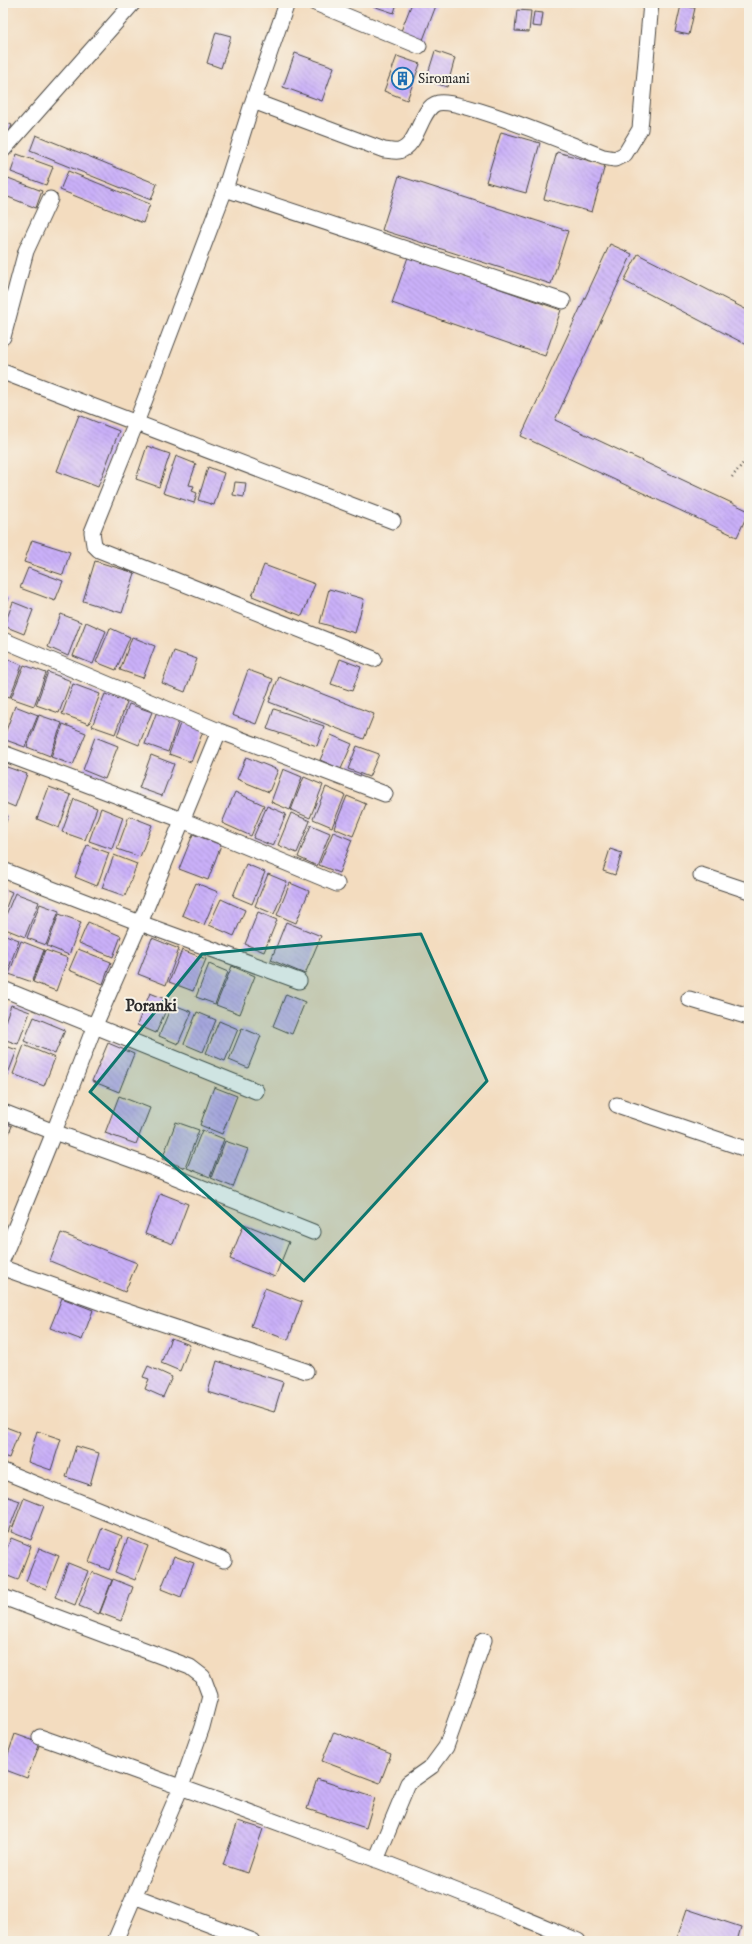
<svg xmlns="http://www.w3.org/2000/svg" width="752" height="1944" viewBox="0 0 752 1944" font-family="'IM FELL English',serif">
<defs>
<pattern id="building-back-hatch" width="6" height="6" patternUnits="userSpaceOnUse"><rect width="6" height="6" fill="#cab0f9"/><path d="M-1 5l2 2M0 0l6 6M5-1l2 2" fill="none" stroke="#a48fca"/></pattern>
</defs>
<rect width="100%" height="100%" fill="#f7f3e8"/>
<filter id="ink" filterUnits="userSpaceOnUse"><feTurbulence type="fractalNoise" baseFrequency=".025" numOctaves="2"/><feDisplacementMap in="SourceGraphic" scale="8" xChannelSelector="R" yChannelSelector="G"/><feConvolveMatrix kernelMatrix="1 2 1 2 8 2 1 2 1" color-interpolation-filters="sRGB"/></filter>
<filter id="wash" filterUnits="userSpaceOnUse"><feTurbulence type="fractalNoise" baseFrequency=".012" numOctaves="4" result="noise"/><feDisplacementMap in="SourceGraphic" scale="16" xChannelSelector="R" yChannelSelector="G"/><feGaussianBlur stdDeviation="0.9" result="paint"/><feColorMatrix in="noise" values="0 0 0 0 0 0 0 0 0 0 0 0 0 0 0 0 0 1.4 0 .05"/><feComposite in="paint" operator="in"/></filter>
<g filter="url(#wash)">
<rect width="100%" height="100%" fill="#f3dcbf"/>
<g id="blocks">
<path fill="url(#building-back-hatch)" d="M374 3H397L394 13 373 6Z
M412 3H437L423 40 401 31Z
M681 5 695 8 689 35 675 32Z
M517 10 531 11 529 32 515 31Z
M534 12 543 13 541 27 532 26Z
M216 32 231 36 221 68 207 63Z
M435 51 455 58 447 87 426 80Z
M295 53 334 67 322 101 283 87Z
M397 56 420 64 407 100 384 91Z
M3 121 12 125 8 135 3 133Z
M501 132 540 143 526 193 486 182Z
M36 135 157 184 151 200 30 151Z
M557 152 605 165 592 212 544 199Z
M17 154 53 167 46 185 11 172Z
M68 171 150 204 143 223 60 190Z
M3 176 42 191 36 208 3 195Z
M399 176 568 231 551 284 382 230Z
M610 244 632 254 555 420 749 511 737 537 521 436Z
M638 254 749 311V346L624 281Z
M408 257 561 310 545 356 392 303Z
M79 415 119 431 98 487 57 471Z
M147 446 170 454 159 487 136 479Z
M176 456 196 464 189 485 194 486 192 491 197 493 194 503 163 493Z
M208 467 224 473 214 505 198 500Z
M235 482 246 483 244 497 233 495Z
M32 540 70 552 63 575 24 562Z
M95 561 135 573 122 613 83 601Z
M264 565 315 584 302 616 252 596Z
M28 568 63 581 55 601 20 588Z
M329 589 364 599 355 633 320 623Z
M3 596 9 598 3 612Z
M13 602 33 610 24 634 4 626Z
M61 614 81 622 68 656 48 647Z
M86 622 106 631 93 664 73 656Z
M110 628 130 637 116 670 96 662Z
M132 637 155 646 143 678 120 670Z
M174 651 197 659 185 692 162 683Z
M3 657 22 665 10 697 3 695Z
M340 659 361 667 352 691 331 684Z
M24 665 46 673 34 706 11 698Z
M248 670 273 679 256 724 232 715Z
M48 672 71 681 59 713 36 705Z
M279 677 374 714 364 739 269 702Z
M73 684 100 694 89 724 62 714Z
M105 694 127 702 115 734 92 726Z
M129 704 152 712 139 745 117 736Z
M15 706 38 715 25 747 3 739Z
M274 709 324 726 317 746 267 729Z
M157 711 179 720 168 752 145 744Z
M39 715 62 723 50 756 27 747Z
M181 721 204 729 191 762 169 754Z
M63 724 86 733 73 765 51 757Z
M331 735 352 744 341 769 320 760Z
M95 737 118 746 105 779 83 770Z
M357 746 379 754 369 777 348 769Z
M151 755 174 764 162 796 139 788Z
M246 757 278 770 269 792 237 779Z
M4 766 27 774 15 807 3 802Z
M283 769 302 777 290 810 271 802Z
M304 777 323 785 310 818 291 810Z
M49 787 71 795 59 828 37 819Z
M326 787 345 795 332 827 313 819Z
M235 792 264 805 251 836 222 823Z
M347 796 366 804 353 836 334 828Z
M74 799 97 808 85 840 62 832Z
M267 806 286 814 273 846 253 838Z
M101 808 123 817 112 849 89 841Z
M291 813 310 821 297 853 278 845Z
M3 814 8 816 3 830Z
M129 816 152 825 140 857 117 849Z
M311 825 330 833 317 866 298 857Z
M333 832 352 840 339 873 319 865Z
M193 834 221 845 208 880 179 869Z
M87 845 109 853 97 886 75 877Z
M610 849 622 853 615 875 603 871Z
M114 855 137 864 125 896 102 888Z
M246 864 265 872 252 904 233 896Z
M268 874 287 882 274 914 255 906Z
M196 883 218 892 204 925 182 915Z
M290 883 309 891 296 923 277 915Z
M3 888 12 892 3 915Z
M15 893 39 902 25 937 3 928V922Z
M221 899 245 910 234 936 209 925Z
M40 904 59 911 46 945 27 938Z
M258 912 277 920 264 952 245 944Z
M59 914 81 922 69 955 47 946Z
M88 922 121 936 113 957 79 943Z
M286 922 321 936 305 974 271 960Z
M3 934 19 940 7 973 3 972Z
M152 938 179 949 166 985 138 974Z
M21 941 44 950 32 982 9 974Z
M78 949 111 962 103 984 69 970Z
M45 950 68 958 56 991 33 982Z
M182 950 206 959 193 991 169 982Z
M209 964 228 972 215 1004 196 997Z
M232 966 255 976 240 1014 216 1005Z
M150 993 170 1001 156 1033 137 1025Z
M286 994 305 1002 292 1034 273 1026Z
M172 1004 192 1012 178 1044 159 1036Z
M11 1005 30 1012 18 1044 3 1039V1027Z
M197 1012 216 1020 203 1052 184 1044Z
M34 1017 65 1030 55 1054 24 1041Z
M219 1021 238 1029 225 1061 206 1053Z
M242 1028 261 1036 248 1068 229 1060Z
M108 1043 134 1054 119 1092 92 1081Z
M3 1045 17 1050 3 1087Z
M24 1045 55 1058 44 1086 13 1074Z
M214 1087 237 1096 222 1134 200 1125Z
M119 1096 150 1108 136 1144 105 1133Z
M3 1122 12 1126 3 1147Z
M176 1122 199 1130 185 1168 162 1159Z
M202 1130 224 1139 210 1177 187 1168Z
M225 1141 248 1149 233 1187 211 1178Z
M160 1193 188 1204 173 1244 145 1234Z
M244 1224 289 1242 275 1277 230 1259Z
M61 1233 137 1263 125 1292 50 1261Z
M265 1288 302 1302 288 1340 251 1326Z
M62 1298 93 1310 82 1340 50 1328Z
M171 1338 190 1345 180 1371 161 1363Z
M217 1361 283 1382 274 1412 208 1392Z
M148 1366 172 1377 163 1397 145 1389 149 1379 143 1377Z
M3 1426 19 1432 9 1458 3 1456Z
M37 1431 61 1439 51 1470 28 1462Z
M76 1446 99 1453 90 1485 66 1477Z
M3 1495 20 1501 8 1532 3 1530Z
M24 1498 44 1506 31 1540 11 1532Z
M102 1528 122 1536 109 1570 89 1562Z
M11 1538 31 1546 18 1580 3 1574V1558Z
M128 1538 148 1546 135 1580 115 1572Z
M39 1548 59 1556 46 1589 26 1581Z
M174 1556 194 1563 181 1597 161 1589Z
M68 1563 88 1571 75 1605 55 1597Z
M92 1572 112 1580 99 1614 79 1606Z
M113 1579 133 1587 121 1621 100 1613Z
M334 1732 391 1754 380 1783 322 1761Z
M15 1734 40 1743 27 1778 3 1769Z
M317 1779 375 1798 366 1828 307 1809Z
M238 1821 263 1829 248 1873 223 1865Z
M687 1909 741 1927 737 1941H676Z"/>
</g>
</g>
<g filter="url(#ink)">
<use href="#blocks" fill-opacity="0" stroke="#494641" stroke-width="1"/>
<g fill="none" stroke-linecap="round" stroke-linejoin="round">
<defs>
<path id="minor" d="M287 3 253 101 225 189 136 423 92 532 94 545 99 550 374 659
M315 3 419 46
M253 101 384 150C388 150 395 152 399 151 419 146 420 107 438 103 461 98 574 146 603 157L615 159 625 154 640 129 651 3
M3 150 133 3
M225 189 563 301
M3 337 26 251 50 199
M3 372 393 521
M3 640 219 731 385 794
M219 731 140 923 95 1025 54 1132 138 1162 313 1232
M3 753 182 820 337 884
M3 870 140 923 299 981
M701 875 749 891
M3 989 256 1091
M689 999 749 1017
M617 1105 749 1150
M3 1112 54 1132 3 1258
M3 1268 113 1307 306 1371
M3 1471 224 1560
M3 1597 190 1667 203 1677 210 1696 202 1727 181 1787 115 1941
M40 1737C221 1801 402 1866 578 1941
M376 1860 408 1783 432 1766 446 1747 484 1640
M134 1896 253 1941"/>
</defs>
<use href="#minor" stroke="#494641" stroke-width="17"/>
<path stroke="#494641" stroke-width="2.5" stroke-dasharray="1 3" stroke-linecap="butt" d="M732 477 749 456"/>
<use href="#minor" stroke="#fff" stroke-width="15"/>
</g>
</g>
<path fill="#0f766e" fill-opacity="0.2" stroke="#0f766e" stroke-width="3" stroke-linejoin="round" d="M421 934 487 1081 304 1281 90 1092 202 954Z"/>
<defs>
<symbol id="building-ring" viewBox="-11 -11 22 22"><circle r="9.5" fill="#f7f3e8" stroke="#1f6fb2" stroke-width="1.5"/><path d="M-4-6H4V6H1V3H-1V6H-4ZM-2.5-4.3h1.7v1.8h-1.7ZM.8-4.3h1.7v1.8H.8ZM-2.5-1h1.7V.8h-1.7ZM.8-1h1.7V.8H.8Z" fill="#1f6fb2"/></symbol>
</defs>
<g fill-rule="evenodd">
<use href="#building-ring" x="390" y="66" width="25" height="25"/>
</g>
<g text-anchor="middle" stroke-width="4" stroke-linejoin="round" paint-order="stroke">
<g font-size="14" fill="#2b2b2b" stroke="#f7f3e8" text-anchor="start">
<text x="418" y="83">Siromani</text>
</g>
<g font-size="16" font-weight="bold" fill="#2b2b2b" stroke="#f7f3e8">
<text x="151" y="1011">Poranki</text>
</g>
</g>
<rect width="752" height="1944" fill="none" stroke="#f7f3e8" stroke-width="16"/>
</svg>
